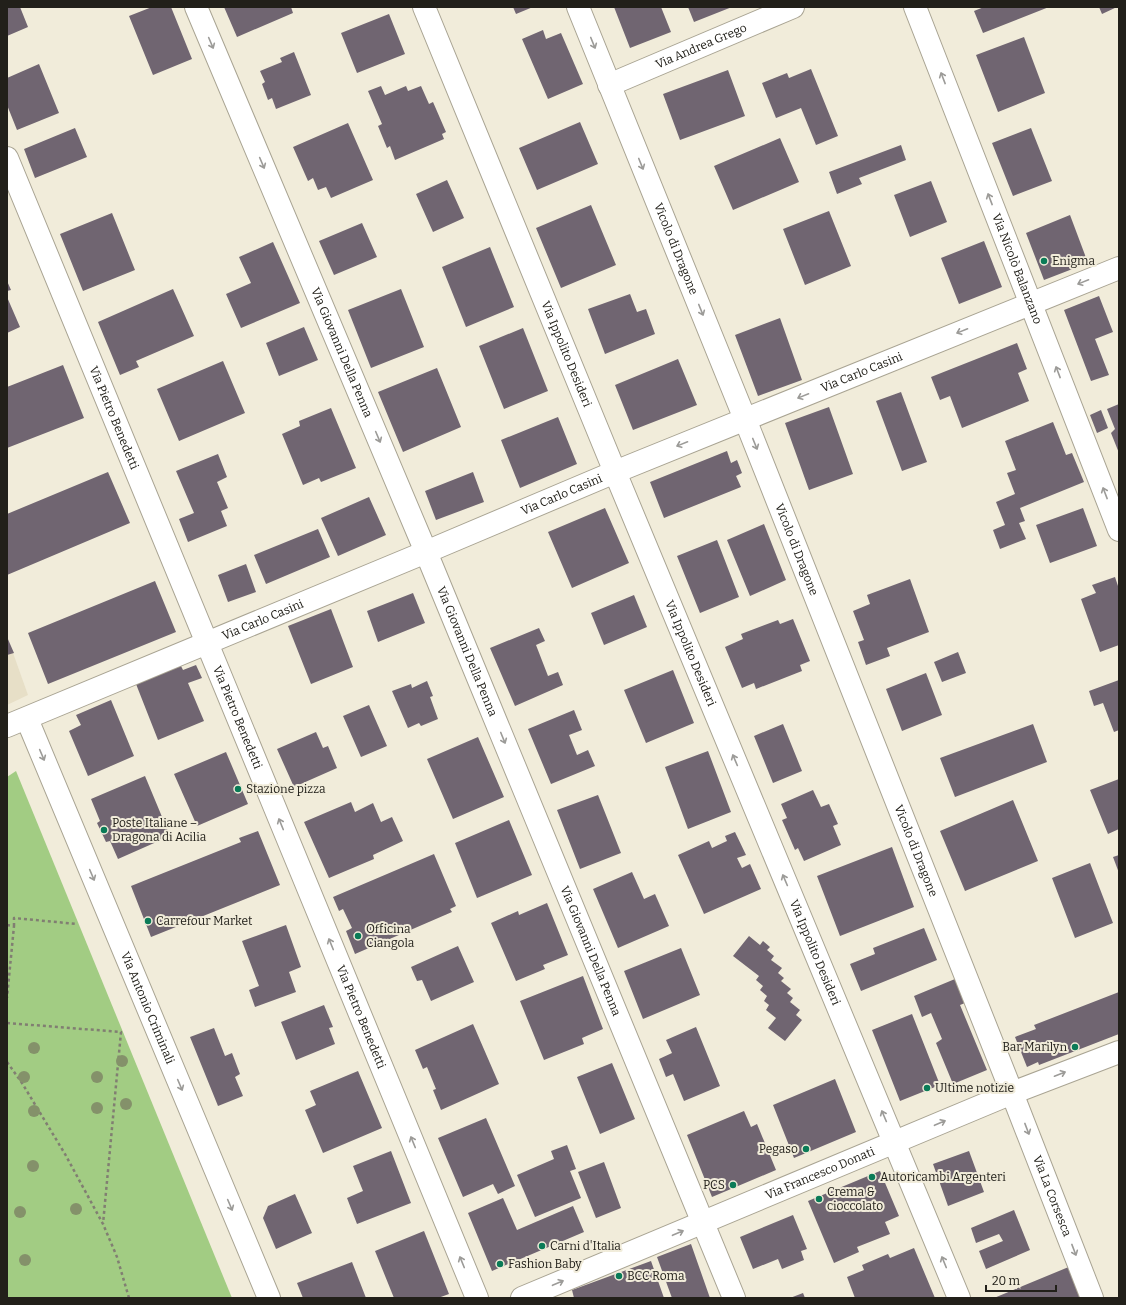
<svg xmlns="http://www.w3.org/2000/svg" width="1126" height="1305" viewBox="0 0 1126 1305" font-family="Bitter,serif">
<rect width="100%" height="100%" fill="#f1ecda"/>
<path fill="#e7dfc7" d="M7 636 28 695 7 705Z"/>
<path fill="#a2cc83" d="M16 771 232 1298H7V777Z"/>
<path fill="#706571" d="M7 7H20L28 27 7 36Z
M152 7H171L192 59 153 75 129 16Z
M224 7H291L293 13 237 37Z
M513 7H533L516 14Z
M614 7H661L671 32 630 48Z
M688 7H732L694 22Z
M984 7H1049L983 33 974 11Z
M1099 7H1117L1102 14Z
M389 14 405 54 357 73 341 33Z
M543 30 546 39 561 33 583 84 548 99 522 39Z
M1024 37 1045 93 998 112 976 55Z
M294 52 311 95 276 109 272 98 268 100 262 84 265 82 260 71 282 62 280 58Z
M39 64 59 113 17 130 7 105V78Z
M811 69 838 136 816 145 801 108 776 118 762 83 787 73 789 78Z
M728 70 745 116 680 140 663 94Z
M381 86 385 95 406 86 408 91 421 86 429 104 433 102 446 132 442 134 444 139 395 160 390 146 387 148 378 126 382 124 368 91Z
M580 122 598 164 537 190 519 148Z
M348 123 373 180 331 198 326 187 318 190 313 178 308 181 293 147Z
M75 128 87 157 35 178 24 149Z
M1031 128 1052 181 1013 196 992 143Z
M780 138 799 182 733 210 714 166Z
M901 145 906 160 859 178 862 184 837 194 829 172Z
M447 180 464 218 433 232 416 194Z
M931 181 947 222 910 237 894 195Z
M591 205 616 265 561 288 536 228Z
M829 211 851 266 805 285 783 229Z
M112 213 135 270 83 291 60 234Z
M1070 215 1088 263 1044 280 1026 233Z
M362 223 377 257 334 275 319 241Z
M984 241 1002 287 959 304 941 258Z
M273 242 300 303 241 328 226 294 251 283 239 257Z
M490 247 514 307 466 327 442 267Z
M7 281 11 290 7 291Z
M173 289 194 336 136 361 139 367 120 375 98 322Z
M401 289 424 347 371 368 348 310Z
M630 294 637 312 646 309 655 334 605 354 588 309Z
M1099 296 1113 332 1095 339 1109 375 1091 381 1064 310Z
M7 297 20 327 7 333Z
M780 318 802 380 758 396 735 335Z
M304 327 318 360 279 376 266 343Z
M523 328 548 391 504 409 479 346Z
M1017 343 1027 369 1018 373 1029 401 962 428 950 396 940 400 931 377Z
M678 359 697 405 633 430 615 385Z
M223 361 245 413 179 441 157 389Z
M63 365 84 418 7 448V387Z
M437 368 461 427 403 452 378 392Z
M901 392 927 462 902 471 876 401Z
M1119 404V453L1111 433 1115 429 1107 409Z
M829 407 853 474 809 490 785 423Z
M331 408 356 468 321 482 319 478 303 485 282 434 300 426 299 421Z
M1101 410 1108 428 1097 433 1090 415Z
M558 417 577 464 520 488 501 440Z
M1053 422 1066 455 1072 453 1084 482 1020 508 1025 521 1019 523 1026 539 1000 549 993 530 1005 525 996 502 1015 494 1007 473 1016 470 1005 441Z
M727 451 731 463 737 460 742 473 736 476 741 487 664 518 650 482Z
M218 454 227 477 217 482 228 508 221 511 227 526 188 542 179 519 194 513 176 471Z
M108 472 130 523 7 575V514Z
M473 472 484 502 436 520 425 491Z
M369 497 386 535 338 556 321 518Z
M605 508 629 563 572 588 548 532Z
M1083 508 1097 546 1050 563 1036 525Z
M764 524 786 580 750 596 727 540Z
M318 529 330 557 266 584 254 555Z
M717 540 739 597 700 613 677 556Z
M246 564 256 592 228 602 218 575Z
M1115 577 1119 589V645L1100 652 1081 599 1096 593 1092 585Z
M910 579 929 632 887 648 890 656 866 665 858 642 864 640 853 611 870 604 867 595Z
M155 581 176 632 48 684 28 633Z
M413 593 425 623 378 642 367 611Z
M634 595 647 627 604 645 591 613Z
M331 609 353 667 311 684 288 626Z
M793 619 810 661 800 665 802 671 756 689 754 683 742 688 725 647 743 639 741 634 778 620 780 624Z
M539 628 545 641 536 645 548 676 558 672 563 685 515 706 490 648Z
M7 637 14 653 7 655Z
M958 652 966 673 942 682 934 662Z
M196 665 202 678 188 683 204 721 158 740 136 684 181 666 183 670Z
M673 670 694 723 646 743 624 690Z
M926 673 942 715 902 731 886 689Z
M1119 680V730L1114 732 1103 703 1094 706 1089 691Z
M427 681 433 696 430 697 438 719 421 726 419 723 408 728 392 691 411 684 412 688Z
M111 700 134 756 88 776 69 731 81 725 76 715Z
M369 705 387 746 361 757 343 716Z
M574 710 582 730 569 735 577 755 588 750 595 766 551 784 528 729Z
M783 724 802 771 773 783 754 736Z
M1033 724 1047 762 955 797 940 758Z
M316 732 323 748 328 746 337 768 294 787 277 749Z
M478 737 504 797 453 819 427 759Z
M708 751 731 812 688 829 665 767Z
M226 752 248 804 197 826 174 774Z
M145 776 170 836 118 859 110 841 106 842 97 823 100 821 91 799Z
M1119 779V829L1108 834 1090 790Z
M813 790 821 807 829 804 838 824 833 826 841 845 804 861 798 848 795 850 782 820 787 818 781 804Z
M598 795 621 853 580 869 557 810Z
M1013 800 1038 861 965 891 940 831Z
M351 802 355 812 373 803 381 822 392 817 403 841 373 855 374 859 329 878 304 822Z
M509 820 532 875 477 898 455 843Z
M258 831 280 885 151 937 131 886 241 842 239 838Z
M735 832 746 855 737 858 742 868 750 864 761 889 704 914 678 855 709 841 712 848 727 841 725 836Z
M892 847 914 907 840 936 817 876Z
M434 854 456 906 450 909 452 912 355 954 346 931 352 928 343 909 339 911 333 897Z
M1119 855V873L1113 857Z
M1090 863 1113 923 1075 938 1052 878Z
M632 872 644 899 655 894 669 926 618 948 593 889Z
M547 903 568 955 543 965 545 969 516 981 491 923 518 911 519 915Z
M286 925 301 967 289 972 296 992 255 1007 249 990 259 986 242 941Z
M924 928 937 960 861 991 850 964 875 954 873 948Z
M749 936 760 945 763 941 770 947 767 950 774 956 771 960 782 968 778 973 784 978 781 981 791 989 787 993 793 998 790 1002 800 1010 796 1015 802 1020 785 1041 768 1028 776 1018 766 1010 769 1005 764 1001 767 996 760 990 763 986 756 980 759 976 733 956Z
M458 946 474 982 431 1001 422 980 417 981 411 967Z
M681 948 700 995 643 1019 624 971Z
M583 976 603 1029 582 1038 584 1044 544 1060 520 1001Z
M955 979 965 1003 960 1005 987 1070 953 1084 936 1043 942 1039 931 1013 922 1017 914 996Z
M1119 992V1034L1039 1065 1038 1062 1027 1067 1015 1037 1036 1029 1034 1025Z
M324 1005 333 1027 329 1028 335 1044 296 1060 281 1022Z
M912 1014 940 1085 900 1101 872 1030Z
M473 1024 499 1084 441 1110 433 1090 436 1089 427 1067 423 1069 415 1050Z
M696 1027 720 1086 684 1101 673 1074 666 1077 659 1059 672 1053 666 1040Z
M214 1028 225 1056 232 1053 240 1074 235 1077 243 1096 218 1106 190 1037Z
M612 1063 635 1119 600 1134 577 1077Z
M358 1071 382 1128 323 1153 305 1110 316 1105 310 1091Z
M835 1079 856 1132 794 1158 773 1105Z
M744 1111 751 1127 757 1124 776 1170 712 1197 687 1135Z
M486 1118 515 1186 498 1194 493 1184 463 1197 438 1138Z
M567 1145 576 1169 570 1171 581 1198 535 1217 517 1175 554 1159 551 1151Z
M391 1151 411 1203 357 1224 347 1198 363 1191 353 1166Z
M969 1151 984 1192 948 1206 933 1164Z
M604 1162 621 1208 596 1218 578 1172Z
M880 1171 899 1216 885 1222 890 1234 857 1247 859 1252 834 1263 808 1201Z
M295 1194 312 1233 276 1249 263 1218 268 1206Z
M503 1198 517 1230 573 1206 584 1232 492 1271 468 1213Z
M1014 1210 1030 1250 986 1269 979 1251 1003 1241 999 1234 976 1243 971 1228Z
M793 1215 807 1249 801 1251 804 1260 782 1269 778 1259 753 1269 740 1237Z
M424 1231 449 1294 438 1298H394L375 1251Z
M691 1244 710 1298H672L657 1257Z
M914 1248 935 1298H855L847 1277 864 1270 862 1265 888 1254 890 1258Z
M651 1261 664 1298H574L572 1290Z
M352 1262 366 1298H303L297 1283Z
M1071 1266 1083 1298H994Z
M803 1293 805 1298H790Z"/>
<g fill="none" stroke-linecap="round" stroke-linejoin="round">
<defs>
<g id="minor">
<path id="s1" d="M196 7 426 552 734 1298"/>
<path id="s2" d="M424 7 615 472 959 1298"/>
<path id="s3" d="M578 7 745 419 1012 1093 1092 1298"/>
<path id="s4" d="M915 7 1119 530"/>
<path id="s5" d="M609 85 793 7"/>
<path id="s6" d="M7 158 477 1298"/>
<path id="s7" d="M27 719 269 1298"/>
<path id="s8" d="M7 726 426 552 615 472 1119 268"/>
<path id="s9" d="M522 1298 1012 1093 1119 1052"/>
</g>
</defs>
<use href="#minor" stroke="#a9a493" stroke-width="24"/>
<path stroke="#817e72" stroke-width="2.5" stroke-dasharray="3 3" stroke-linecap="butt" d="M7 925 14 926 7 998
M14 926V918L77 924
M7 1023 121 1032 103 1224
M7 1062 22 1083 65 1154 103 1224 117 1257 129 1298"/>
<use href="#minor" stroke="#fff" stroke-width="22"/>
</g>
<g fill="#84916a">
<circle cx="34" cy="1048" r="6"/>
<circle cx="122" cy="1061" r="6"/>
<circle cx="24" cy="1077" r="6"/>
<circle cx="97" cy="1077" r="6"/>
<circle cx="126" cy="1104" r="6"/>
<circle cx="97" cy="1108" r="6"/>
<circle cx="34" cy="1111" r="6"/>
<circle cx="33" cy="1166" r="6"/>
<circle cx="76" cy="1209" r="6"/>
<circle cx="20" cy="1212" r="6"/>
<circle cx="25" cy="1260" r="6"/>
</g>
<defs><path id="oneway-shaft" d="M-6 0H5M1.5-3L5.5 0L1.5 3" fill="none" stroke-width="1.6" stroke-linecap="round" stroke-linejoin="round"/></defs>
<g stroke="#9c9b98">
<use href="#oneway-shaft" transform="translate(211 43) rotate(67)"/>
<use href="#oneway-shaft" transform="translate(593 43) rotate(68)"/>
<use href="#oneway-shaft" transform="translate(943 78) rotate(-111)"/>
<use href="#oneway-shaft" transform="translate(262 163) rotate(67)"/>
<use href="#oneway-shaft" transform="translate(641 164) rotate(68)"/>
<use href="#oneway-shaft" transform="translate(990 199) rotate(-111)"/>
<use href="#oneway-shaft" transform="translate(1083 282) rotate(158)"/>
<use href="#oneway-shaft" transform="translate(701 310) rotate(68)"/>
<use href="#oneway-shaft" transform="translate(962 331) rotate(158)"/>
<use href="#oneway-shaft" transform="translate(1058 372) rotate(-111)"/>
<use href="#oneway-shaft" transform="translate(803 396) rotate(158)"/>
<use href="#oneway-shaft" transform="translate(378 437) rotate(67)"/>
<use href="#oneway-shaft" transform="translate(682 444) rotate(158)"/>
<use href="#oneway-shaft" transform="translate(755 444) rotate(68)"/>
<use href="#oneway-shaft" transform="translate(1105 493) rotate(-111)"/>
<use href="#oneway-shaft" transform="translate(503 738) rotate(68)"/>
<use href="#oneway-shaft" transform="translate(42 755) rotate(67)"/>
<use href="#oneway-shaft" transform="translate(735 760) rotate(-113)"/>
<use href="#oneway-shaft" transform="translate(281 824) rotate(-112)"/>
<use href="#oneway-shaft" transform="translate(92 875) rotate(67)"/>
<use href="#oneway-shaft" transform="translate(785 880) rotate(-113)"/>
<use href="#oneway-shaft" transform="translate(331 944) rotate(-112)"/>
<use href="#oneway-shaft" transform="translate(1060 1074) rotate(-21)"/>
<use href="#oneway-shaft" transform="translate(180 1085) rotate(67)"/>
<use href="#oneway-shaft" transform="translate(884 1116) rotate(-113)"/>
<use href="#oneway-shaft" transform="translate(940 1123) rotate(-23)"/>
<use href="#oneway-shaft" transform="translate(1027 1129) rotate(69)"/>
<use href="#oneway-shaft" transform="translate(413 1142) rotate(-112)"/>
<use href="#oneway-shaft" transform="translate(230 1205) rotate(67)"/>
<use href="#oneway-shaft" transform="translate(678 1233) rotate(-23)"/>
<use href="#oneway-shaft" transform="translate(1074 1250) rotate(69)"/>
<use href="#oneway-shaft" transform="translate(462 1262) rotate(-112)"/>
<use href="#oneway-shaft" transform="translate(944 1262) rotate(-112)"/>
<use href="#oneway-shaft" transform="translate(558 1283) rotate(-23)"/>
</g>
<g fill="#0a7b57" stroke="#f1ecda" stroke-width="1.5">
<circle cx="1044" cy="261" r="4"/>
<circle cx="238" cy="789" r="4"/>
<circle cx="104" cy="830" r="4"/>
<circle cx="148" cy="921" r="4"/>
<circle cx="358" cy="936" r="4"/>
<circle cx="1075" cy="1047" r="4"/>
<circle cx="927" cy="1088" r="4"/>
<circle cx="806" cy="1149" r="4"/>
<circle cx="872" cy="1177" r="4"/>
<circle cx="733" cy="1185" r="4"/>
<circle cx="819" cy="1199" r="4"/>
<circle cx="542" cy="1246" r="4"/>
<circle cx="500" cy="1264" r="4"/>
<circle cx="619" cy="1276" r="4"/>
</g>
<g text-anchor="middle" stroke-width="4" stroke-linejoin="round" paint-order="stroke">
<g font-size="12" fill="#22201a" stroke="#f1ecda">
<text dy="4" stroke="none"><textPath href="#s5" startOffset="100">Via Andrea Grego</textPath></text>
<text dy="4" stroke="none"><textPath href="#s3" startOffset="261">Vicolo di Dragone</textPath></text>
<text dy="4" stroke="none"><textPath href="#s4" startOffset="281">Via Nicolò Balanzano</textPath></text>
<text dy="4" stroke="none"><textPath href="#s1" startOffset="375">Via Giovanni Della Penna</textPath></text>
<text dy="4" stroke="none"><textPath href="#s2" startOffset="375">Via Ippolito Desideri</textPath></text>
<text dy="4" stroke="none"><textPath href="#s8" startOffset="925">Via Carlo Casini</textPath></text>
<text dy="4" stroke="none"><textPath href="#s6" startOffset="281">Via Pietro Benedetti</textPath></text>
<text dy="4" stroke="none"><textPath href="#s8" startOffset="601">Via Carlo Casini</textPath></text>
<text dy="4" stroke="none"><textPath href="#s3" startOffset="585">Vicolo di Dragone</textPath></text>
<text dy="4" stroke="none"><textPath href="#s8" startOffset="277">Via Carlo Casini</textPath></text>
<text dy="4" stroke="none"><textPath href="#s1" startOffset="699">Via Giovanni Della Penna</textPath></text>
<text dy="4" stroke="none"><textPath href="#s2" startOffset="699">Via Ippolito Desideri</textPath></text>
<text dy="4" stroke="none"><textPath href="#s6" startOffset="605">Via Pietro Benedetti</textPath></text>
<text dy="4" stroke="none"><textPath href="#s3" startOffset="909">Vicolo di Dragone</textPath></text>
<text dy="4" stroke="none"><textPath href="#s1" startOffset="1023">Via Giovanni Della Penna</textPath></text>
<text dy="4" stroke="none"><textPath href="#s2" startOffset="1023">Via Ippolito Desideri</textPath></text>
<text dy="4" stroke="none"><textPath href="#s7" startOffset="313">Via Antonio Criminali</textPath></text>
<text dy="4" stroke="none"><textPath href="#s6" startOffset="929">Via Pietro Benedetti</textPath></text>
<text dy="4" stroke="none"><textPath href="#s9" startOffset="323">Via Francesco Donati</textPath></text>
<text dy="4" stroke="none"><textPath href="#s3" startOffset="1280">Via La Corsesca</textPath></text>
</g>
<g font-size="12" fill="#22201a" stroke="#f1ecda" text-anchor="start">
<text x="1052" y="265">Enigma</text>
<text x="246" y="793">Stazione pizza</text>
<text x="112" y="827">Poste Italiane –<tspan x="112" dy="14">Dragona di Acilia</tspan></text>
<text x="156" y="925">Carrefour Market</text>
<text x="366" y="933">Officina<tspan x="366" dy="14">Ciangola</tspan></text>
<text x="1067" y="1051" text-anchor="end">Bar Marilyn</text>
<text x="935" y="1092">Ultime notizie</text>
<text x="798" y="1153" text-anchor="end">Pegaso</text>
<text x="880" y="1181">Autoricambi Argenteri</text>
<text x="725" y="1189" text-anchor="end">PCS</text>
<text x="827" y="1196">Crema &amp;<tspan x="827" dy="14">cioccolato</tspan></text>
<text x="550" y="1250">Carni d'Italia</text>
<text x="508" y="1268">Fashion Baby</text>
<text x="627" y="1280">BCC Roma</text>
</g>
</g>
<rect width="1126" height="1305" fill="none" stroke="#22201a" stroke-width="16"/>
<path d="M986 1285v6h70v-6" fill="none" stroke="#22201a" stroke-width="2"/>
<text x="992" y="1285" font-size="12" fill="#22201a" stroke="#f1ecda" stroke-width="3" paint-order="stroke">20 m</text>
</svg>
